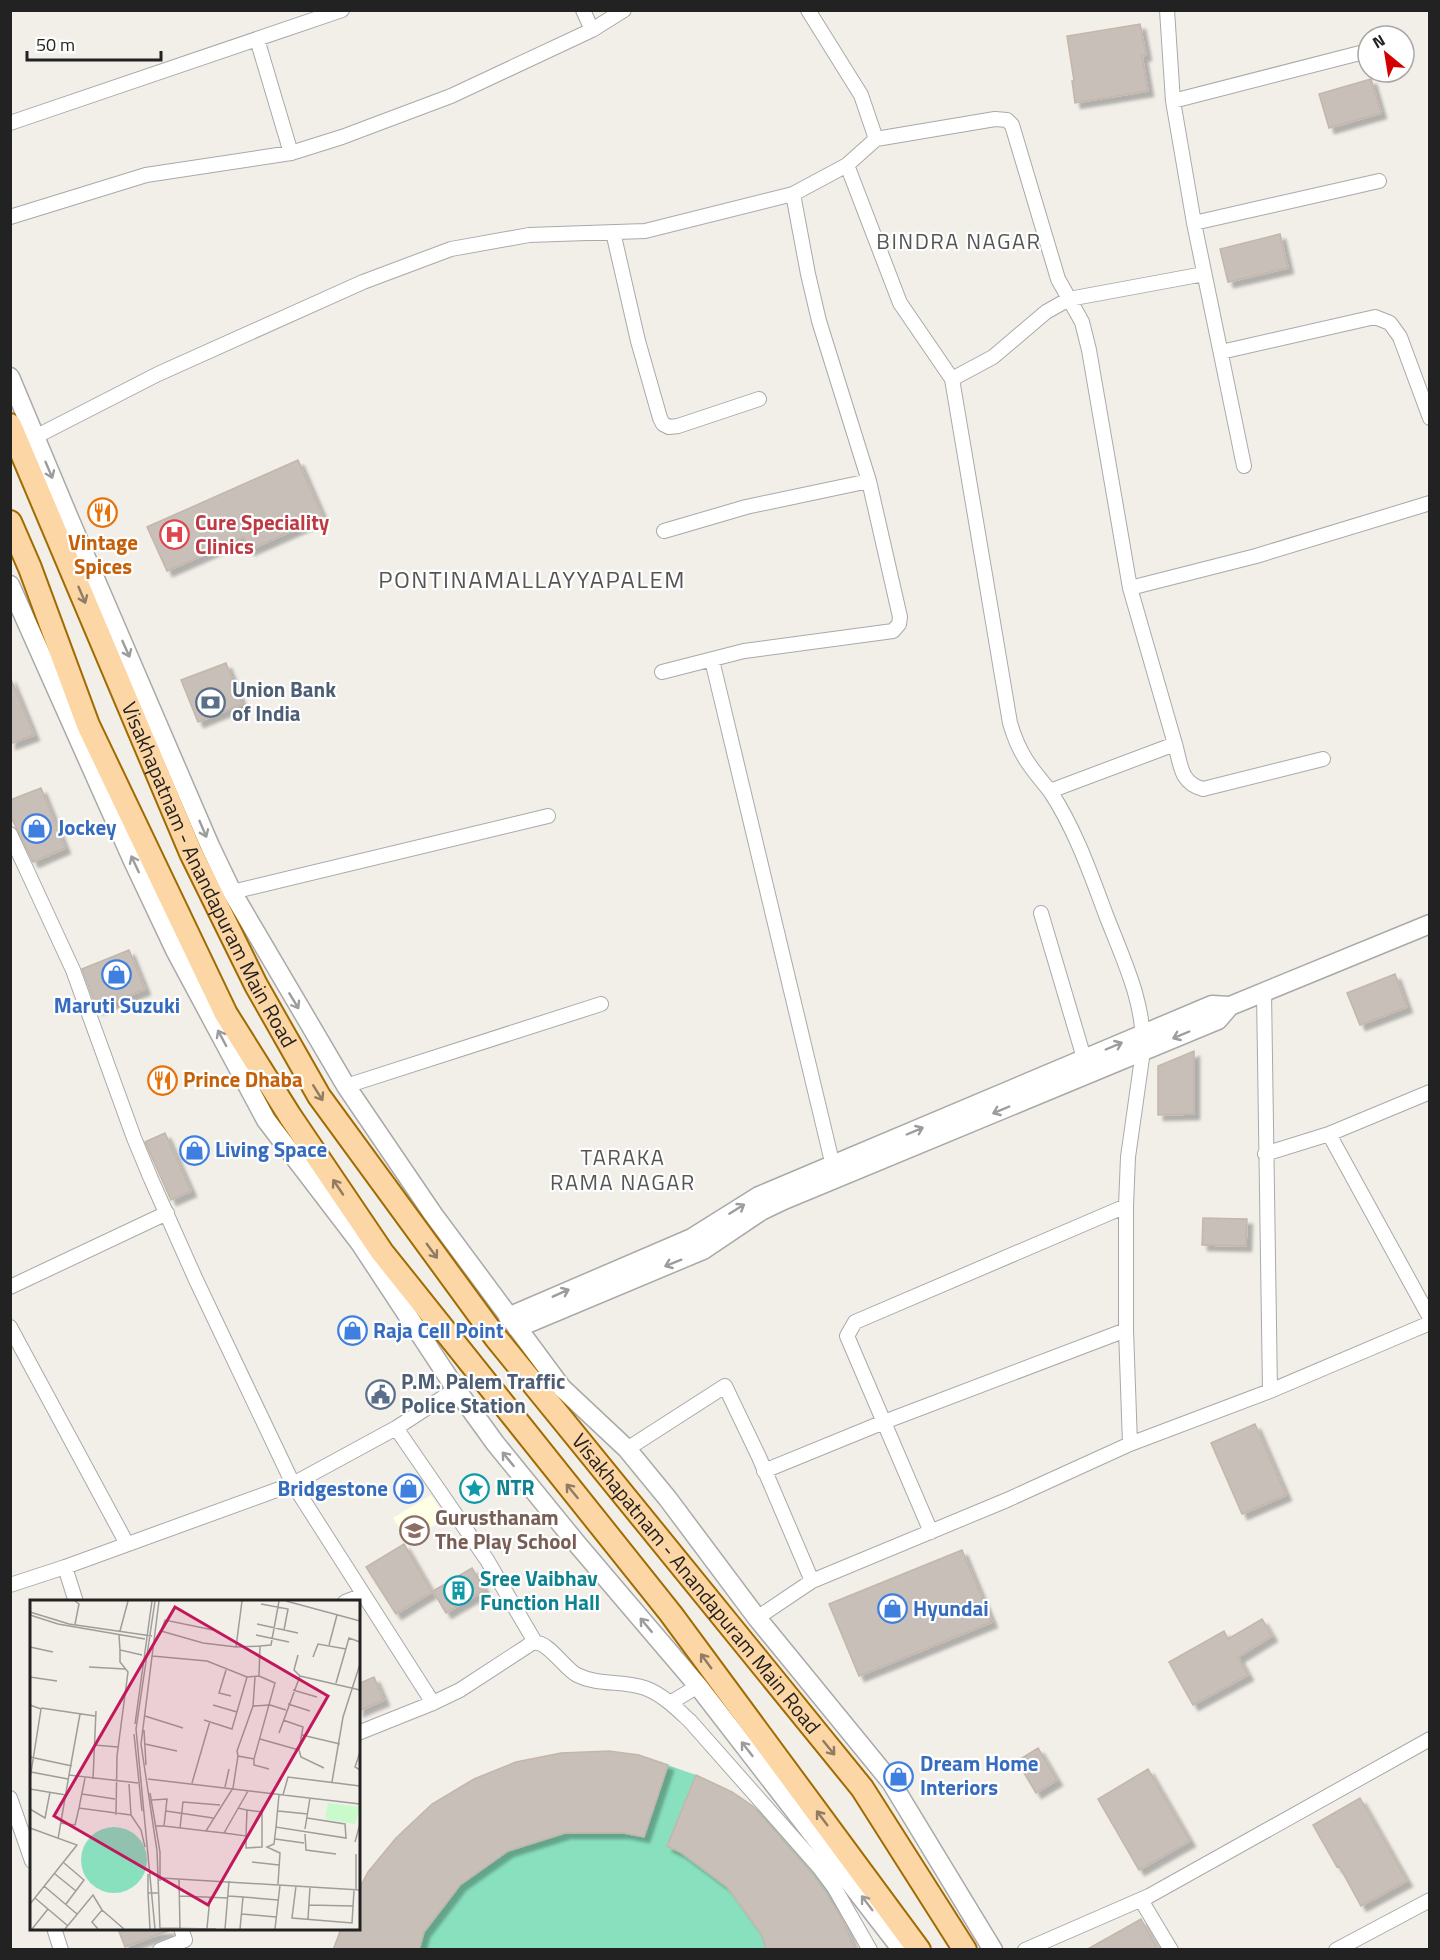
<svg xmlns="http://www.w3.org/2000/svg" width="1440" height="1960" viewBox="0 0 1440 1960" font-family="'Titillium Web',sans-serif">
<defs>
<filter id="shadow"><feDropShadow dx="5.5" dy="5.5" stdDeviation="1.5" flood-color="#0004"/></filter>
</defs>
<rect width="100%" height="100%" fill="#f2efe9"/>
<path fill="#ffffe5" d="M431 1495 446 1518 408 1541 393 1518Z"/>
<path fill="#88e0be" d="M609 1751 639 1755 696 1775 732 1792 777 1823 833 1897 851 1941 853 1949 333 1950 341 1929 358 1928 359 1891 368 1872 396 1838 432 1804 474 1779 516 1762Z"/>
<path fill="#c7bfb8" stroke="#c4b6ab" stroke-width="1.5" filter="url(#shadow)" d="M1140 24 1146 55 1142 56 1148 91 1075 103 1072 81H1074L1067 36Z
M1371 79 1381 113 1329 128 1319 94Z
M1280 234 1288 268 1228 282 1220 249Z
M298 460 323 517 249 550 244 537 167 571 147 527Z
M226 663 242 704 198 722 181 680Z
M10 677 34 735 10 744Z
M41 788 65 848 33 862 10 815V800Z
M129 950 145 989 97 1009 82 969Z
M1395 974 1407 1007 1360 1025 1347 993Z
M1194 1051V1114L1158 1115V1066Z
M165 1133 191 1191 171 1200 145 1142Z
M1203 1218 1247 1219 1246 1246 1202 1245Z
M1255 1424 1286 1495 1242 1514 1211 1443Z
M404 1544 432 1592 396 1614 366 1567Z
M962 1550 992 1622 859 1676 829 1604Z
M472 1568 485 1590 446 1613 433 1591Z
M1262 1619 1272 1636 1238 1657 1248 1675 1193 1705 1169 1662 1224 1631 1228 1639Z
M374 1677 384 1700 358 1711V1684Z
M1038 1748 1057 1780 1036 1793 1017 1761Z
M609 1751 639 1755 668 1765 644 1837 624 1833H565L508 1851 460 1885 424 1932 419 1950H333L341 1929H358V1891L368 1872 396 1838 432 1804 474 1779 516 1762 561 1753Z
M1148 1769 1190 1841 1139 1870 1098 1799Z
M696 1775 732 1792 754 1807 812 1873 826 1892 844 1922 855 1950H766L762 1935 727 1887 680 1852 667 1846Z
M1360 1798 1407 1881 1361 1906 1339 1866 1337 1867 1313 1825Z
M1141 1919 1158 1950H1086Z
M118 1929H171V1930L125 1947Z"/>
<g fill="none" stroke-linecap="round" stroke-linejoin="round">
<defs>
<path id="minor" d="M1167 10 1173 101 1194 223 1244 466
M592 30 624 10
M257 39 291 153
M1173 101 1364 52
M10 123 342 10
M847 165 900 303 952 379 1010 723C1019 754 1030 767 1050 791L1175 744 1130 588 1089 350 1082 322 1058 279 1012 125 1007 120 995 119 876 139
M10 217 146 175 291 153 342 137 451 96 592 30 583 10
M1194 223 1379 181
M613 232 638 341 660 418 663 424 669 427 678 426 759 399
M1221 352 1375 317 1390 323 1400 337 1430 418
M952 379 993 357 1046 312 1069 299 1204 274
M35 437 158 374 363 282 451 249 529 235 645 231 793 194 847 165 876 139 861 95 808 10
M664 531 746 507 869 481
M1130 588 1256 556 1430 503
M712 660 833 1166
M662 672 744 651 893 631 899 624 900 617 869 481 819 321 808 274 793 194
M1175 744C1181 765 1180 783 1203 789L1323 759
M10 834 73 970 134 1138 151 1179 196 1280 293 1484 433 1703
M232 892 548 816
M1041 913 1084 1058
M346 1086 601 1004
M1329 1134 1430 1092
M1265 1154 1329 1134 1430 1318
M10 1287 167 1213
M10 1327 127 1544
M1270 1391 1430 1323
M396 1428 487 1560 535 1642
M1130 1444 1270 1391 1264 992
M627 1449 725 1386 759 1457 812 1581 757 1618
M764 1471 884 1422 1126 1330
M931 1532 847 1336 855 1322 1126 1206
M65 1567 76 1602
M812 1581 1007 1500 1130 1444 1126 1330V1206L1128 1157 1143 1051C1145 1003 1123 959 1106 915 1090 872 1075 829 1050 791
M10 1585 65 1567 293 1484 396 1428 456 1389
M345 1602 363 1595
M670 1703 698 1686
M358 1733 433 1703 460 1690 526 1647C529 1645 531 1643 534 1643 547 1640 565 1669 577 1675 599 1686 623 1680 645 1688 662 1694 677 1709 690 1721L819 1867 834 1887 870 1950
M10 1798 32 1861
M1141 1900 1171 1950
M54 1928 61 1950
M160 1950 185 1940 181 1928
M1025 1950 1149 1896 1430 1739
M1336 1950 1430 1900"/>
<path id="tertiary" d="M10 377 69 518 210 846 232 892 346 1086 433 1214 562 1388 627 1449 668 1499 757 1618 891 1782 993 1950
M10 585 133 861 175 950 266 1120 360 1243 456 1389 495 1443 578 1545 698 1686 902 1950
M508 1317 692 1238 759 1196 1212 1005 1230 1006
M517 1328 703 1250 761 1211 784 1200 1218 1020 1230 1006 1430 924"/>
<g id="primary">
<path id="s1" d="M10 425 191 853 256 985 319 1096 496 1338 862 1788 965 1950"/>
<path d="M10 522 30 568 88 725 226 1014 290 1116 382 1252 671 1614 919 1950"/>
</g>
</defs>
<use href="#minor" stroke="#a9a9a9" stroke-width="16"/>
<use href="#tertiary" stroke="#a9a9a9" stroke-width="21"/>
<use href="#primary" stroke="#a06b00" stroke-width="26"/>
<use href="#minor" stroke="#fff" stroke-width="14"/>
<use href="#tertiary" stroke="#fff" stroke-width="18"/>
<use href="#primary" stroke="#fcd6a4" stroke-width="22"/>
</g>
<defs><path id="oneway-shaft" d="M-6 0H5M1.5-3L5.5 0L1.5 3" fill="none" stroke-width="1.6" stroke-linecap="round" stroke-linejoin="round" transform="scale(1.5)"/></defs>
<g stroke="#9c9c9c">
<use href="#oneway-shaft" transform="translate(49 470) rotate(67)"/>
<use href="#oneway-shaft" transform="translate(126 649) rotate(66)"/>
<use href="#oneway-shaft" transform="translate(203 829) rotate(67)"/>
<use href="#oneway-shaft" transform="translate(135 864) rotate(-115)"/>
<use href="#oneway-shaft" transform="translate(294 1001) rotate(59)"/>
<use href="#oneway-shaft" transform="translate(1181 1035) rotate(157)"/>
<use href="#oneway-shaft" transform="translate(222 1038) rotate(-118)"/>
<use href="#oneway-shaft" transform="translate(1114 1046) rotate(-23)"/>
<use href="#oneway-shaft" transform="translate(1001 1110) rotate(157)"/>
<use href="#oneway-shaft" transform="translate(915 1131) rotate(-23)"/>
<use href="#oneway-shaft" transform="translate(737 1209) rotate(-32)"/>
<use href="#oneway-shaft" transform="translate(673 1263) rotate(158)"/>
<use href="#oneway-shaft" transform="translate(561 1293) rotate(-24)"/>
<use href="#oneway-shaft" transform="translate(508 1459) rotate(-129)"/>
<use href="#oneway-shaft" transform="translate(646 1625) rotate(-130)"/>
<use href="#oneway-shaft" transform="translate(747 1749) rotate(-128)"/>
<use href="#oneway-shaft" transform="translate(867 1903) rotate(-127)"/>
</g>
<g stroke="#8f7c63">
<use href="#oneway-shaft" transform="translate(82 595) rotate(67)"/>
<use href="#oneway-shaft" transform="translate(318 1093) rotate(58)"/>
<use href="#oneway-shaft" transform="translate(338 1187) rotate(-124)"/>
<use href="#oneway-shaft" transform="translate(432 1251) rotate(54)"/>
<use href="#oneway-shaft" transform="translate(572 1491) rotate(-129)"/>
<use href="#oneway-shaft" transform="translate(706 1661) rotate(-126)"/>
<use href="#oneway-shaft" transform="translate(829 1748) rotate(51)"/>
<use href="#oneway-shaft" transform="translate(822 1818) rotate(-127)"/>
</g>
<defs>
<symbol id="restaurant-ring" viewBox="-11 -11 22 22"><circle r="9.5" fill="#fff" stroke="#e8710a" stroke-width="1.5"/><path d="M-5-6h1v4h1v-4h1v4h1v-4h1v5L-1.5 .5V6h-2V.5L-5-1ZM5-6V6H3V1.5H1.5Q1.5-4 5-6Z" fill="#e8710a"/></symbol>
<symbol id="hospital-ring" viewBox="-11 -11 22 22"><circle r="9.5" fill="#fff" stroke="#e0444e" stroke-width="1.5"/><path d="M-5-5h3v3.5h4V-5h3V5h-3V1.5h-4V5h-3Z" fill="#e0444e"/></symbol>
<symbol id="bank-ring" viewBox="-11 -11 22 22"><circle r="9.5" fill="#fff" stroke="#5c6f8a" stroke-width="1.5"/><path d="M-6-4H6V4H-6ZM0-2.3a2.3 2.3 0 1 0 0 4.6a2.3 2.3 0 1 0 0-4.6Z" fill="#5c6f8a"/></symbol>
<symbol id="shop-ring" viewBox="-11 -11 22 22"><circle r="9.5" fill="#fff" stroke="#3f7fe0" stroke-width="1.5"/><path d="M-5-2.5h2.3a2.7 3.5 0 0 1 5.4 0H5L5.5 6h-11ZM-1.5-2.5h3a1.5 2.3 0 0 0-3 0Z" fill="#3f7fe0"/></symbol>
<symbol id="civic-ring" viewBox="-11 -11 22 22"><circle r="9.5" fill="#fff" stroke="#5c6f8a" stroke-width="1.5"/><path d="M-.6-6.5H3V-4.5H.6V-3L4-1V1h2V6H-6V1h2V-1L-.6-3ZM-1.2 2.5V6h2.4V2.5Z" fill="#5c6f8a"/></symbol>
<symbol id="sight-ring" viewBox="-11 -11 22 22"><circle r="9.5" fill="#fff" stroke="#0f9aa8" stroke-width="1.5"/><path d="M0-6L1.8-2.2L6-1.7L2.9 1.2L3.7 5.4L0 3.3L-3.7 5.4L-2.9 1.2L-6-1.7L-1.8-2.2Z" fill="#0f9aa8"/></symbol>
<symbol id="school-ring" viewBox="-11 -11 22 22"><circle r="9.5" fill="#fff" stroke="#8d6e63" stroke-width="1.5"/><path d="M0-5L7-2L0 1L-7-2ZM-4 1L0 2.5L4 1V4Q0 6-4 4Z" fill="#8d6e63"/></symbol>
<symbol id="building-ring" viewBox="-11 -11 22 22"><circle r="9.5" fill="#fff" stroke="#0f9aa8" stroke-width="1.5"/><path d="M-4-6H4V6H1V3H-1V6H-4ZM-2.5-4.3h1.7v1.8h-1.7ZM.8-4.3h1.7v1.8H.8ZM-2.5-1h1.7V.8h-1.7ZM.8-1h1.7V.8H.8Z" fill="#0f9aa8"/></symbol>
</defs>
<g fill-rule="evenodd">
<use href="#restaurant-ring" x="86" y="496" width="33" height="33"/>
<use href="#hospital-ring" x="158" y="518" width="33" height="33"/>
<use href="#bank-ring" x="194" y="686" width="33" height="33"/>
<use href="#shop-ring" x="20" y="812" width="33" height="33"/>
<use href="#shop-ring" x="100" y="958" width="33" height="33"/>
<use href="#restaurant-ring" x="146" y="1064" width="33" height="33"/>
<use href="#shop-ring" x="178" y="1134" width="33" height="33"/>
<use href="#shop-ring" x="336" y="1314" width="33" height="33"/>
<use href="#civic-ring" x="364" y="1378" width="33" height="33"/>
<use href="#sight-ring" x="458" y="1472" width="33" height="33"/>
<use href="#shop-ring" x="392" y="1472" width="33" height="33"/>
<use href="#school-ring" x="398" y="1514" width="33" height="33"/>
<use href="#building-ring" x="442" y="1574" width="33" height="33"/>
<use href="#shop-ring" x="876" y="1592" width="33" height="33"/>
<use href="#shop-ring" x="882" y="1760" width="33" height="33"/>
</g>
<g text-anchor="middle" stroke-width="4.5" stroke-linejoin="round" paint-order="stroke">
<g font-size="21" font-weight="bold" fill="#be3a42" stroke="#fff" text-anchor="start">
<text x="195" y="530">Cure Speciality<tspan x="195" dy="24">Clinics</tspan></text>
</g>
<g font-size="21" font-weight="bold" fill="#c56008" stroke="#fff">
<text x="103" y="550">Vintage<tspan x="103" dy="24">Spices</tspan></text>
<text x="183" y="1087" text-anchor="start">Prince Dhaba</text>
</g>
<g font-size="21" font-weight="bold" fill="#4e5e75" stroke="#fff" text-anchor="start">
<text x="232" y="697">Union Bank<tspan x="232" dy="24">of India</tspan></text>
<text x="401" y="1389">P.M. Palem Traffic<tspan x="401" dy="24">Police Station</tspan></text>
</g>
<g font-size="21" font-weight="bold" fill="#366cbe" stroke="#fff" text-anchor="start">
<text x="58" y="835">Jockey</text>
<text x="117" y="1013" text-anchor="middle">Maruti Suzuki</text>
<text x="215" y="1157">Living Space</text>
<text x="373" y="1338">Raja Cell Point</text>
<text x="388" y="1496" text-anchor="end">Bridgestone</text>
<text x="913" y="1616">Hyundai</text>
<text x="920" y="1771">Dream Home<tspan x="920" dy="24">Interiors</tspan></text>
</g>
<g font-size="21" fill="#222" stroke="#fff">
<text dy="7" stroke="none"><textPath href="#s1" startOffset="492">Visakhapatnam - Anandapuram Main Road</textPath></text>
<text dy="7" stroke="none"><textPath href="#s1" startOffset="1356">Visakhapatnam - Anandapuram Main Road</textPath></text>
</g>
<g font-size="21" font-weight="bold" fill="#0d838f" stroke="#fff" text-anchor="start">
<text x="496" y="1495">NTR</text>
<text x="480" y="1586">Sree Vaibhav<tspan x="480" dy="24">Function Hall</tspan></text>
</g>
<g font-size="21" font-weight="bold" fill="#785e54" stroke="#fff" text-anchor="start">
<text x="435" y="1525">Gurusthanam<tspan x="435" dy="24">The Play School</tspan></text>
</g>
<g font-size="22" letter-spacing="1.5" fill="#555" stroke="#fff">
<text x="959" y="249">BINDRA NAGAR</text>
<text x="623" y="1165">TARAKA<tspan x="623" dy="25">RAMA NAGAR</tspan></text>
</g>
<g font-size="24" letter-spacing="1.5" fill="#555" stroke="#fff">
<text x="532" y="588">PONTINAMALLAYYAPALEM</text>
</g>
</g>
<g transform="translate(30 1600)">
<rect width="330" height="330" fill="#f2efe9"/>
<path d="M298 203 330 207 325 224 295 219Z" fill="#c8facc"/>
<path d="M51 260a33 33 0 1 1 66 0a33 33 0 1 1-66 0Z" fill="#88e0be"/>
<path fill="none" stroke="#9f9d99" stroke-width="1.5" d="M45 1 49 4 45 24M125 1 106 129 125 329M129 1 111 144 127 251 130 329M256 1 330 21M231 4 258 9 254 30M0 12 39 24 122 36M0 15 28 24 115 39M227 24 268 33M183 30 135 20 131 31 173 43 206 47 212 1M90 31 98 1M89 35 90 50 112 55M226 35 259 42M299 45 307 15M230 46 241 45 249 1M0 47 23 52M268 55 264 70 270 76 330 90M122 56 177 61 217 77 229 76 230 46 206 47M283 57 288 44 316 49M59 67 95 69M196 70 189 93 201 96M0 77 27 81M225 77 223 106 207 151 208 156 224 159 245 83 229 76M306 83 319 38 330 42M263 90 287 97M258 104 280 111M0 105 11 109 0 179M183 105 207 112M223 106 240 105 256 110M11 108 65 116M115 116 153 128M174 120 202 129 217 77M105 124 122 1M114 130 116 165M249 133 270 76M104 134 112 211M272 135 310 144M230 139 269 150 273 127 253 120M115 144 147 151M64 145 88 147M269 150 271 157 294 168M330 152 325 167 330 170M0 157 42 166M224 159V165L239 169M1 172 38 179M39 175 50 114M63 179 66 111M118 179 330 204M302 182 313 117 330 64M162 183 180 121M99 184 101 215M195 187 199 169M0 189 36 195M120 193 130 252V281M52 194 85 199M253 195 258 177 330 186M122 200 137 199 134 226H126M49 208 55 178M0 209 15 218 20 192M136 211 183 218M248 211 278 214M86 215 87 156 98 72 90 62V50M30 223 45 225 49 208 101 215 111 230 115 247M134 226 176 231 203 188 208 156M246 227 249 195M0 228 47 245 0 304M150 228 153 202 190 205M275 229 280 198M176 231 194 233 218 191M194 233 216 236 217 210 208 208M275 234 276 250 306 254M216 236V248L232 247V212L217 210M28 239 39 175 108 183M245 239 274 243M325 242 330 224M222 262 249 265M34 263 54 280 36 304M25 274 46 291M118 274V293M131 278 330 290M149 280 150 329M248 284 250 253 237 247 244 244 246 227 316 238 315 224 277 218M14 286 47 314M266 286 262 318 322 323 324 290M326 290V254M150 296 198 298M198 296 213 297 210 329M213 297 248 300M5 298 38 326M279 305 323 306M212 314 246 317M278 319 280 287M130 328 186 329M177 328 180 298M2 329 18 309M35 329 63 295 72 310M68 329 62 322 72 310 94 329M120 329 118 293H128M195 329 199 281M245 329 250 285"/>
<path fill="#c2185b" fill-opacity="0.15" stroke="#c2185b" stroke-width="3" d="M145 7 298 96 178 305 24 216Z"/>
<rect width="330" height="330" fill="none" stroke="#222" stroke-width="3"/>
</g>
<rect width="1440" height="1960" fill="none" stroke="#222222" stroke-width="24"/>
<g transform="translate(1386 54) rotate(330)"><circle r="28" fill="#ffffff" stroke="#a7a7a7" stroke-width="1.5"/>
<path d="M0-4.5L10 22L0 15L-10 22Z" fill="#d40000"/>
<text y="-9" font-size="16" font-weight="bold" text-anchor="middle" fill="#222222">N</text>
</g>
<path d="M27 51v9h134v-9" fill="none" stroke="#222222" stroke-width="3"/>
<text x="36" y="51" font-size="18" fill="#222222" stroke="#ffffff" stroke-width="4.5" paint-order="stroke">50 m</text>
</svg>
